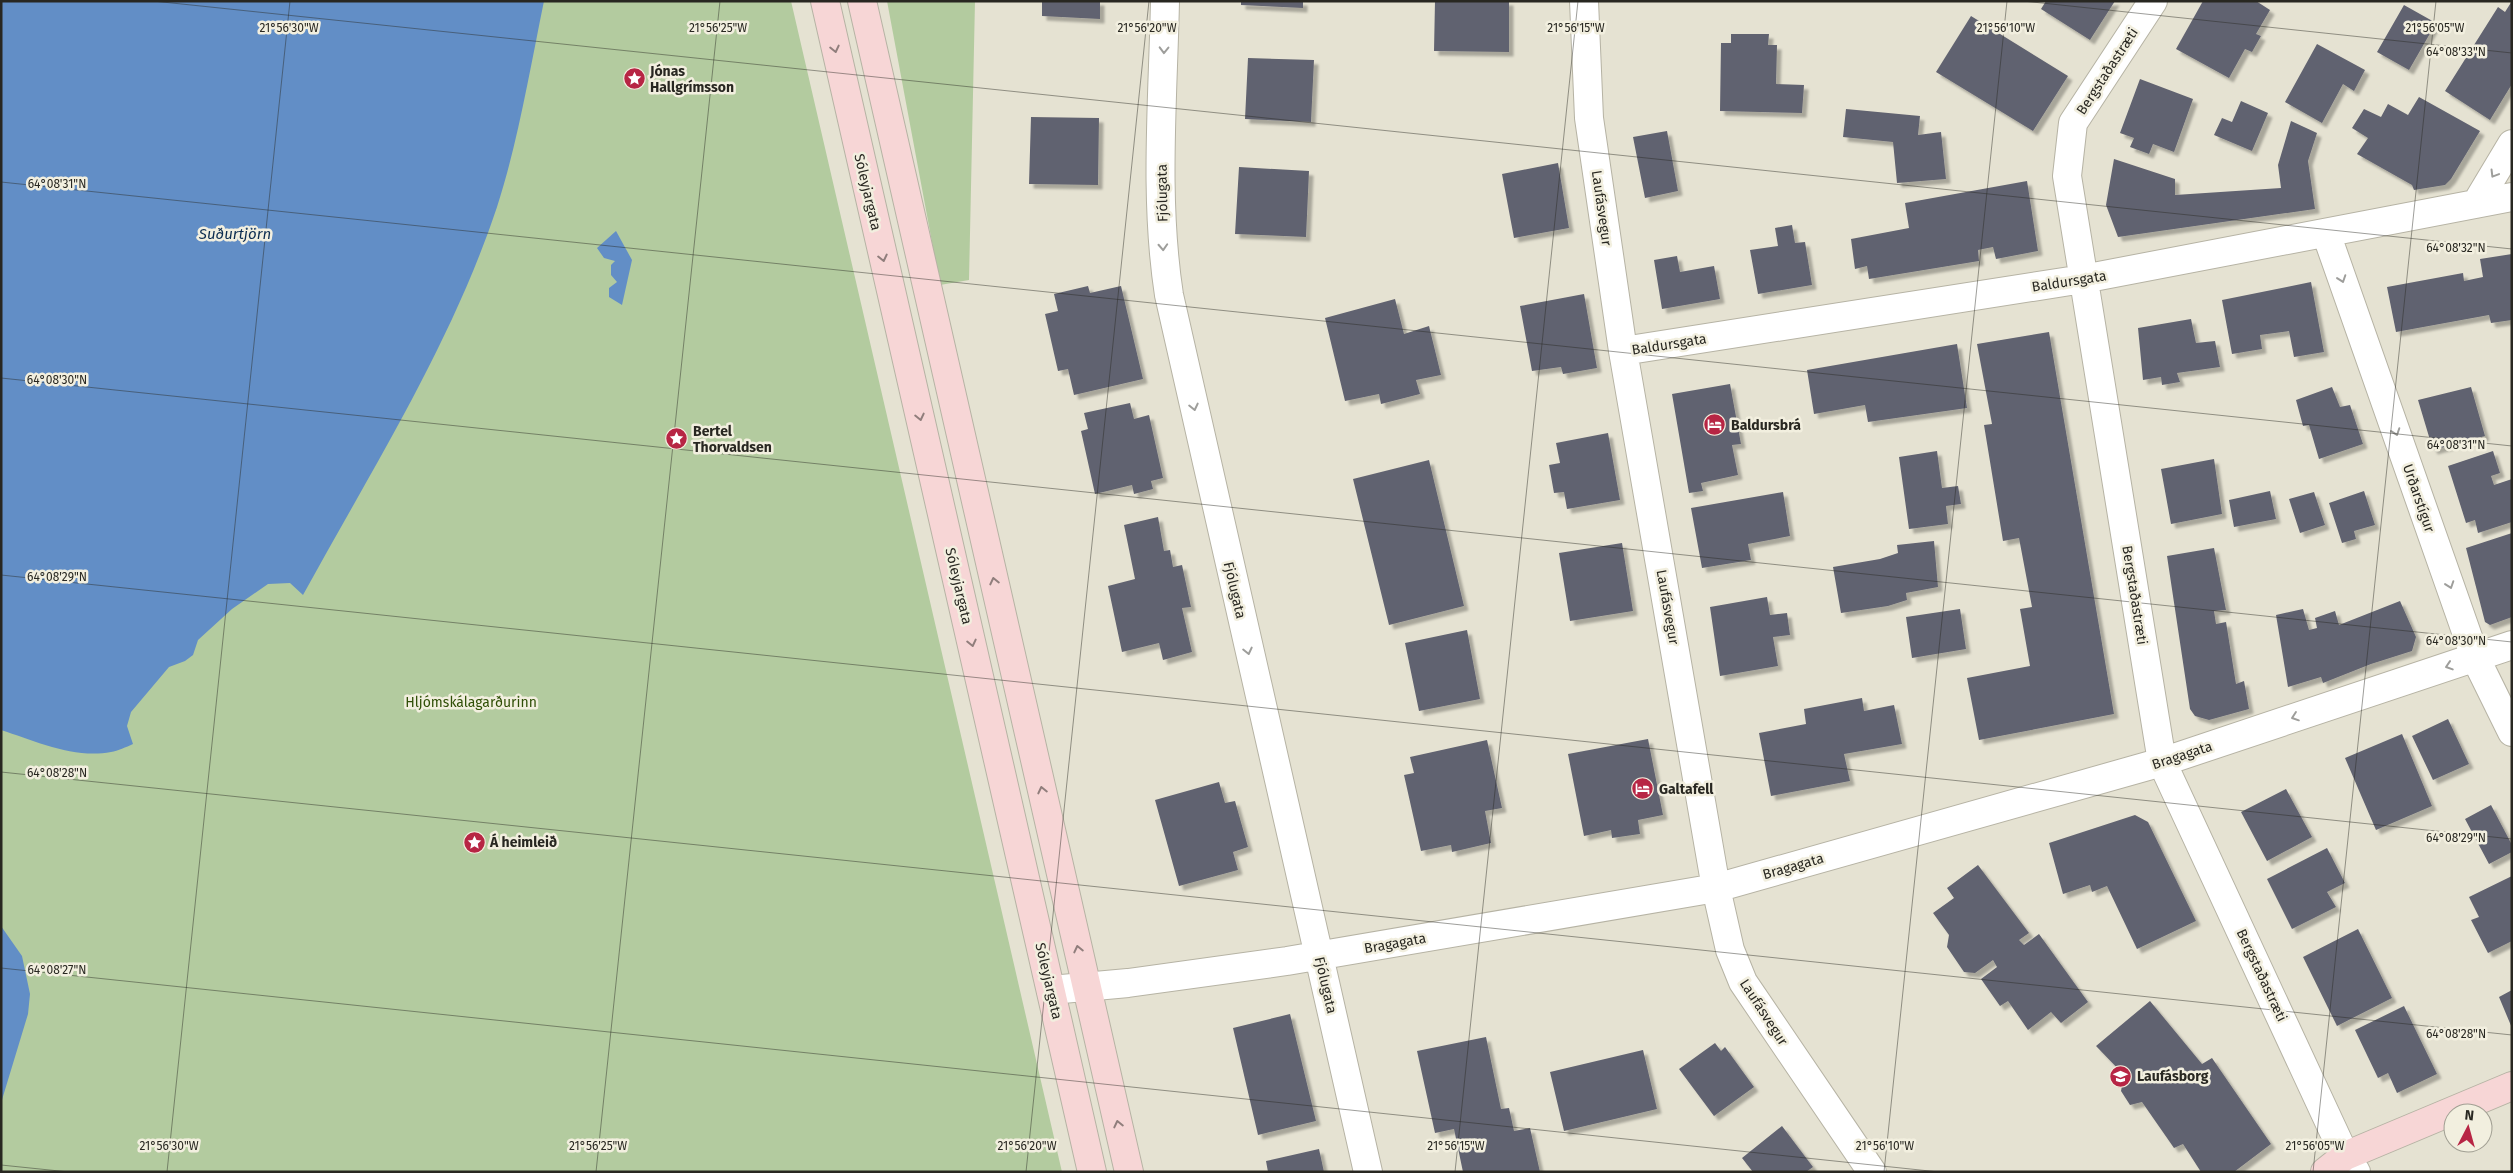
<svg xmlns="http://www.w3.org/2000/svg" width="2513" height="1173" viewBox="0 0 2513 1173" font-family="'Fira Sans',sans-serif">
<defs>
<filter id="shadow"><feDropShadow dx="4.5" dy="4.5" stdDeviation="1" flood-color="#0004"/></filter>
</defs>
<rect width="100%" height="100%" fill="#e5e2d2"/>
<path fill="#b3cb9f" d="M1 1H791L1062 1172H1Z
M887 1H975L969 280 940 285Z"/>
<path fill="#628ec6" d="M1 1H544C530 69 518 142 497 207 451 345 372 469 303 595L290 583 268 584 232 609 198 640 193 655 185 661 169 667 131 712 127 726 133 744C126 747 118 751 111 752 74 759 35 741 1 730Z
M616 231 632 260 622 305 609 297V288L617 282 611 275V265L615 261 604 258 597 248Z
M1 926 22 956 30 994 28 1014 1 1103Z"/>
<path fill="#61626f" filter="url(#shadow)" d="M1042 1H1100V19L1042 16Z
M1241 1H1303V8L1241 5Z
M1435 1H1509V52L1434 51Z
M2046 1H2115L2090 40 2041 9Z
M2203 1H2256L2270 10 2256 34 2261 36 2252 52 2245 49 2229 78 2176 49Z
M2512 1V84L2490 120 2445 91 2498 7 2505 12Z
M2404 5 2436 23 2409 70 2377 52Z
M1971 16 2068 76 2033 131 1936 72Z
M1731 34H1769L1768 45H1777L1776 84 1804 85 1802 113 1720 111 1721 43H1731Z
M2317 44 2365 70 2354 91 2343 84 2322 123 2285 102Z
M1248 58 1314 60 1311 122 1245 119Z
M2140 79 2193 99 2174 152 2153 144 2149 154 2130 147 2134 138 2120 133Z
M2419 97 2480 131 2451 179 2445 185 2414 190 2412 185 2357 154 2368 138 2352 128 2364 109 2381 117 2388 104 2408 115Z
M2241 101 2268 113 2252 151 2214 135 2222 118 2232 122Z
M1846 109 1920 116 1918 135 1941 132 1946 179 1897 183 1893 142 1843 137Z
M1031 117 1099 118 1098 185 1029 184Z
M2291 121 2317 133 2308 161 2315 209 2118 237 2106 205 2114 159 2175 179V195L2281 188 2278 165Z
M1667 131 1678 191 1645 198 1633 137Z
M1558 163 1569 228 1514 238 1502 174Z
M1239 167 1309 171 1306 237 1235 234Z
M2027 181 2038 251 1996 259 1993 247 1978 250 1979 261 1869 279 1867 266 1855 269 1851 239 1909 228 1905 203Z
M1792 225 1795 243 1805 242 1812 285 1758 294 1750 250 1778 246 1775 228Z
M2512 254V320L2491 323 2489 315 2396 332 2387 287 2463 273 2464 281 2483 277 2480 259Z
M1677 256 1680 272 1714 266 1720 299 1662 309 1654 260Z
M2311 282 2324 352 2294 357 2289 331 2260 335 2262 349 2232 354 2222 300Z
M1088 286 1090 293 1121 286 1143 379 1074 395 1068 369 1058 371 1045 314 1058 311 1054 294Z
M1584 294 1597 368 1563 374 1561 367 1532 371 1520 306Z
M1395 299 1404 334 1429 326 1441 375 1416 380 1420 394 1381 404 1379 394 1345 401 1325 318Z
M2191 319 2196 343 2215 341 2220 367 2177 373 2180 382 2162 385 2161 377 2143 380 2138 328Z
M2049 332 2114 714 1979 740 1967 678 2030 666 2020 609 2032 607 2019 538 2003 541 1984 425 1992 424 1977 344Z
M1957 344 1967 408 1868 422 1865 405 1814 414 1807 370Z
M1730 384 1741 444 1732 445 1738 475 1701 483 1703 491 1689 493 1672 394Z
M2332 387 2340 407 2350 405 2363 444 2319 459 2309 425 2303 426 2296 400Z
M2471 387 2485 436 2433 450 2418 400Z
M1130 403 1134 419 1149 415 1163 478 1151 481 1153 489 1134 494 1132 485 1095 494 1081 431 1088 429 1084 413Z
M1608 433 1620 500 1567 509 1564 492 1554 493 1549 465 1560 463 1556 443Z
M1937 451 1942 488 1958 486 1961 504 1946 506 1948 524 1909 529 1899 457Z
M2493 451 2500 473 2491 476 2494 485 2512 479V522L2478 533 2475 520 2466 523 2448 466Z
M2214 459 2222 514 2171 524 2161 469Z
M1429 460 1464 606 1389 625 1353 479Z
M2270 491 2276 519 2234 527 2229 500Z
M2364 491 2375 525 2354 531 2356 539 2342 543 2329 503Z
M1783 492 1790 536 1748 544 1751 560 1702 568 1691 508Z
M2314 492 2325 525 2300 533 2289 499Z
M1158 517 1164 551 1170 550 1173 567 1182 565 1191 607 1182 608 1192 652 1163 660 1159 643 1122 652 1108 586 1135 579 1124 525Z
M2512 533V617L2490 625 2485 622 2466 548Z
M1934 541 1938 587 1906 593 1907 600 1888 606 1841 613 1833 567 1880 559 1898 553 1897 545Z
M1622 543 1633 611 1570 621 1559 553Z
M2214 548 2226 610 2214 611 2216 624 2226 622 2236 684 2244 681 2249 709 2209 720 2195 716 2190 709 2167 556Z
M1767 597 1770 615 1787 613 1790 635 1773 637 1778 666 1720 676 1710 607Z
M2400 601 2416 637 2412 651 2371 664 2323 683 2321 677 2288 687 2276 615 2303 609 2309 630 2317 628 2315 618 2335 611 2339 625Z
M1960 609 1966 649 1912 658 1906 617Z
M1467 630 1480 699 1419 711 1405 643Z
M1862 698 1864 711 1894 705 1902 744 1844 754 1850 781 1771 796 1759 733 1806 724 1804 709Z
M2448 719 2469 764 2433 780 2412 736Z
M2402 734 2432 806 2376 830 2345 758Z
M1648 739 1663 815 1638 820 1640 834 1612 838 1611 830 1584 836 1568 754Z
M1487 740 1502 808 1485 811 1491 843 1452 852 1451 845 1421 851 1404 775 1414 773 1410 757Z
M1219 782 1225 803 1235 801 1248 847 1233 852 1238 870 1179 886 1155 800Z
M2286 789 2312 837 2267 861 2241 812Z
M2491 805 2512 845V852L2489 864 2465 819Z
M2135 815 2148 822 2196 921 2137 949 2107 886 2092 892 2090 885 2063 894 2049 843Z
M2327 848 2345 883 2327 892 2336 907 2292 929 2267 879Z
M1978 865 2029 933 2019 940 2024 945 2039 934 2088 1002 2061 1023 2051 1012 2028 1030 2008 1001 2000 1006 1981 979 1997 967 1993 960 1975 973 1964 972 1947 947 1949 935 1933 913 1954 898 1947 888Z
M2512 876V941L2488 953 2471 920 2479 917 2469 897Z
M2358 929 2392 998 2337 1026 2303 957Z
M2512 990V1028L2499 997Z
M2150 1001 2202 1064 2212 1058 2271 1144 2234 1172H2201L2183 1144 2174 1148 2142 1102 2130 1105 2121 1091 2124 1075 2096 1046Z
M2404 1006 2437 1074 2397 1093 2388 1073 2378 1078 2355 1030Z
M1290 1014 1316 1121 1258 1135 1233 1028Z
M1486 1037 1501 1109 1509 1108 1514 1131 1530 1128 1540 1172H1463L1454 1129 1435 1133 1417 1051Z
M1715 1043 1721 1051 1725 1047 1754 1087 1714 1116 1679 1069Z
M1643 1050 1657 1109 1564 1131 1550 1072Z
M1782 1126 1813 1167 1806 1172H1753L1742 1158Z
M1319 1149 1324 1172H1268L1266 1161Z"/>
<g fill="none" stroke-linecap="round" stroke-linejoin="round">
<defs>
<path id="street" d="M1165 1C1163 99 1154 198 1169 295L1368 1172
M1584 1 1589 118 1623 351 1716 888 1730 950 1743 982 1872 1172
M2153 1 2073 123 2067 176 2162 762 2345 1156 2356 1172
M2476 204 2512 144
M2326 233 2475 657 2512 732
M1623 351 2083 279 2512 197
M1051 990 1128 983 1287 961 1716 888 2162 762 2512 645"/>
<path id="secondary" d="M825 1 1092 1172
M862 1 1129 1172
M2325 1172 2345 1156 2512 1086"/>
</defs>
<use href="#street" stroke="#b6b3a4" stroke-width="30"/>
<use href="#secondary" stroke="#b6b3a4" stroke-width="30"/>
<use href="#street" stroke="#fff" stroke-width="28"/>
<use href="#secondary" stroke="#f7d6d6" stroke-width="28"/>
</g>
<defs><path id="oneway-chevron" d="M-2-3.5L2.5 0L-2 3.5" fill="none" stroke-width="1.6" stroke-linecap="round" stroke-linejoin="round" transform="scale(1.25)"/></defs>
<g stroke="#907e7c">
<use href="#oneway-chevron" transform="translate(835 49) rotate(77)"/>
<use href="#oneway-chevron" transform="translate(883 258) rotate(77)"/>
<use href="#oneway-chevron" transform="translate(920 417) rotate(77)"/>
<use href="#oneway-chevron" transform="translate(994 581) rotate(-103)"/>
<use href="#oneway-chevron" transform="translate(972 643) rotate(77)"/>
<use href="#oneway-chevron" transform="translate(1042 790) rotate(-103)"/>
<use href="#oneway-chevron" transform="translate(1078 949) rotate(-103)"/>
<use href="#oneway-chevron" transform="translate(1118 1124) rotate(-103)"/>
</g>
<g stroke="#9e9e9b">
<use href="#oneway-chevron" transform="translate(1164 50) rotate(91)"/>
<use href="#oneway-chevron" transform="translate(2494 174) rotate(121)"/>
<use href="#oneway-chevron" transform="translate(1163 247) rotate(87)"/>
<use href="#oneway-chevron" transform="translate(2342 279) rotate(71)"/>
<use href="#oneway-chevron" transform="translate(1194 407) rotate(77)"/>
<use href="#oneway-chevron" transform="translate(2396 432) rotate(71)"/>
<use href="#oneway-chevron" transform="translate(2450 585) rotate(71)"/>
<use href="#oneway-chevron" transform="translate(1248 651) rotate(77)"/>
<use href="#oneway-chevron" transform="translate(2449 666) rotate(162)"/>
<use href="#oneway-chevron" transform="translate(2295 717) rotate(161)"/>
</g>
<path fill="none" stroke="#282721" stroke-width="1" stroke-opacity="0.45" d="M153 1 2512 249M2023 1 2512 53M1 182 2512 446M1 378 2512 642M1 575 2512 839M1 772 2512 1035M1 968 1939 1172M1 1165 69 1172M167 1172 290 1M596 1172 720 1M1026 1172 1149 1M1455 1172 1578 1M1884 1172 2007 1M2313 1172 2436 1"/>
<defs>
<symbol id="sight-disc" viewBox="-11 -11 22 22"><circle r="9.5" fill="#b72544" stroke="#f2efdf"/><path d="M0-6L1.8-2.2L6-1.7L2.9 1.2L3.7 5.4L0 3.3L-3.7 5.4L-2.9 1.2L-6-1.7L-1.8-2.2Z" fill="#fff"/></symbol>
<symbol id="hotel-disc" viewBox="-11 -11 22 22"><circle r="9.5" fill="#b72544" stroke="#f2efdf"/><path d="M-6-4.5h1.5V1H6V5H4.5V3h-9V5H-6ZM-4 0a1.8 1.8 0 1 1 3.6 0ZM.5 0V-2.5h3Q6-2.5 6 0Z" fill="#fff"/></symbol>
<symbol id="school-disc" viewBox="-11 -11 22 22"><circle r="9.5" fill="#b72544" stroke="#f2efdf"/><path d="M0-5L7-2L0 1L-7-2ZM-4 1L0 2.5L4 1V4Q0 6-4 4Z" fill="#fff"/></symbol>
</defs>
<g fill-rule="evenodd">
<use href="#sight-disc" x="622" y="66" width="25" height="25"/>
<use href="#hotel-disc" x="1702" y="412" width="25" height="25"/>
<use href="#sight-disc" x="664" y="426" width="25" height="25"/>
<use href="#hotel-disc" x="1630" y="776" width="25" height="25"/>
<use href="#sight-disc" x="462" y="830" width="25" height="25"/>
<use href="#school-disc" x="2108" y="1064" width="25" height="25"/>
</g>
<g text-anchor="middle" stroke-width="5" stroke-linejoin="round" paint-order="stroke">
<g font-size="14" font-weight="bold" fill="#282721" stroke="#f2efdf" text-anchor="start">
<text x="650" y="76">Jónas<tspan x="650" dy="16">Hallgrímsson</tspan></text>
<text x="1731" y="430">Baldursbrá</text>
<text x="693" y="436">Bertel<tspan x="693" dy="16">Thorvaldsen</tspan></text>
<text x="1659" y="794">Galtafell</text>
<text x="490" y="847">Á heimleið</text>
<text x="2137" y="1081">Laufásborg</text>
</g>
<g font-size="14" fill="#282721" stroke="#f2efdf">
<text transform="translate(2107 71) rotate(-57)" y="5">Bergstaðastræti</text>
<text transform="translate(868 192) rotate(77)" y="5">Sóleyjargata</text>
<text transform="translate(1162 193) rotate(-91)" y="5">Fjólugata</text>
<text transform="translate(1602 208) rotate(82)" y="5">Laufásvegur</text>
<text transform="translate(2069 281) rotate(-9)" y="5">Baldursgata</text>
<text transform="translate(1669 344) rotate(-9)" y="5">Baldursgata</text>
<text transform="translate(2419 498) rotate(71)" y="5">Urðarstígur</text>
<text transform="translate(959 586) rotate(77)" y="5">Sóleyjargata</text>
<text transform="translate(1235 590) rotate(77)" y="5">Fjólugata</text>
<text transform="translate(2135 595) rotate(81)" y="5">Bergstaðastræti</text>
<text transform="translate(1668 607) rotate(80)" y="5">Laufásvegur</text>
<text transform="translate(2182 755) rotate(-18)" y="5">Bragagata</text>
<text transform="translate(1793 866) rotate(-16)" y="5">Bragagata</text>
<text transform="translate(1395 943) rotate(-10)" y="5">Bragagata</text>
<text transform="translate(2262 975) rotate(65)" y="5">Bergstaðastræti</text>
<text transform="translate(1049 981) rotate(77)" y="5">Sóleyjargata</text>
<text transform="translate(1326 985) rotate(77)" y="5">Fjólugata</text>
<text transform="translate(1764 1012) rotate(57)" y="5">Laufásvegur</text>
</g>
<g font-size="14" fill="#304f07" stroke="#f2efdf">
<text x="471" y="707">Hljómskálagarðurinn</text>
</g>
<g font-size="15" font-style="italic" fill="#0b2b4f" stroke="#f2efdf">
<text x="235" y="239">Suðurtjörn</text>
</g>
</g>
<g font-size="12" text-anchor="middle" fill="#282721" stroke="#f2efdf" stroke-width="5" stroke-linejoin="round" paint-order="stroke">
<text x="289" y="32">21°56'30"W</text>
<text x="718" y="32">21°56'25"W</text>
<text x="1147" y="32">21°56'20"W</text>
<text x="1576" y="32">21°56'15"W</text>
<text x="2006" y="32">21°56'10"W</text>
<text x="2435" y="32">21°56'05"W</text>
<text x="2456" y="56">64°08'33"N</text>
<text x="57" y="188">64°08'31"N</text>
<text x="2456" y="252">64°08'32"N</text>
<text x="57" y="384">64°08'30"N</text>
<text x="2456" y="449">64°08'31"N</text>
<text x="57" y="581">64°08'29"N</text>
<text x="2456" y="645">64°08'30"N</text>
<text x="57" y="777">64°08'28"N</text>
<text x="2456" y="842">64°08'29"N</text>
<text x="57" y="974">64°08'27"N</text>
<text x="2456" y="1038">64°08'28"N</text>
<text x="169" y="1150">21°56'30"W</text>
<text x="598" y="1150">21°56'25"W</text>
<text x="1027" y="1150">21°56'20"W</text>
<text x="1456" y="1150">21°56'15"W</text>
<text x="1885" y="1150">21°56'10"W</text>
<text x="2315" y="1150">21°56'05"W</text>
</g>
<rect width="2513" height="1173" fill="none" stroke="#282721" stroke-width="5"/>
<g transform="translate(2468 1128) rotate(6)"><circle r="24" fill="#f2efdf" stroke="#a19f93"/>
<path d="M0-4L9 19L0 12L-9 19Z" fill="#b72544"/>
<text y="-8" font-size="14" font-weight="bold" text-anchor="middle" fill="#282721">N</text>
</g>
</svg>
